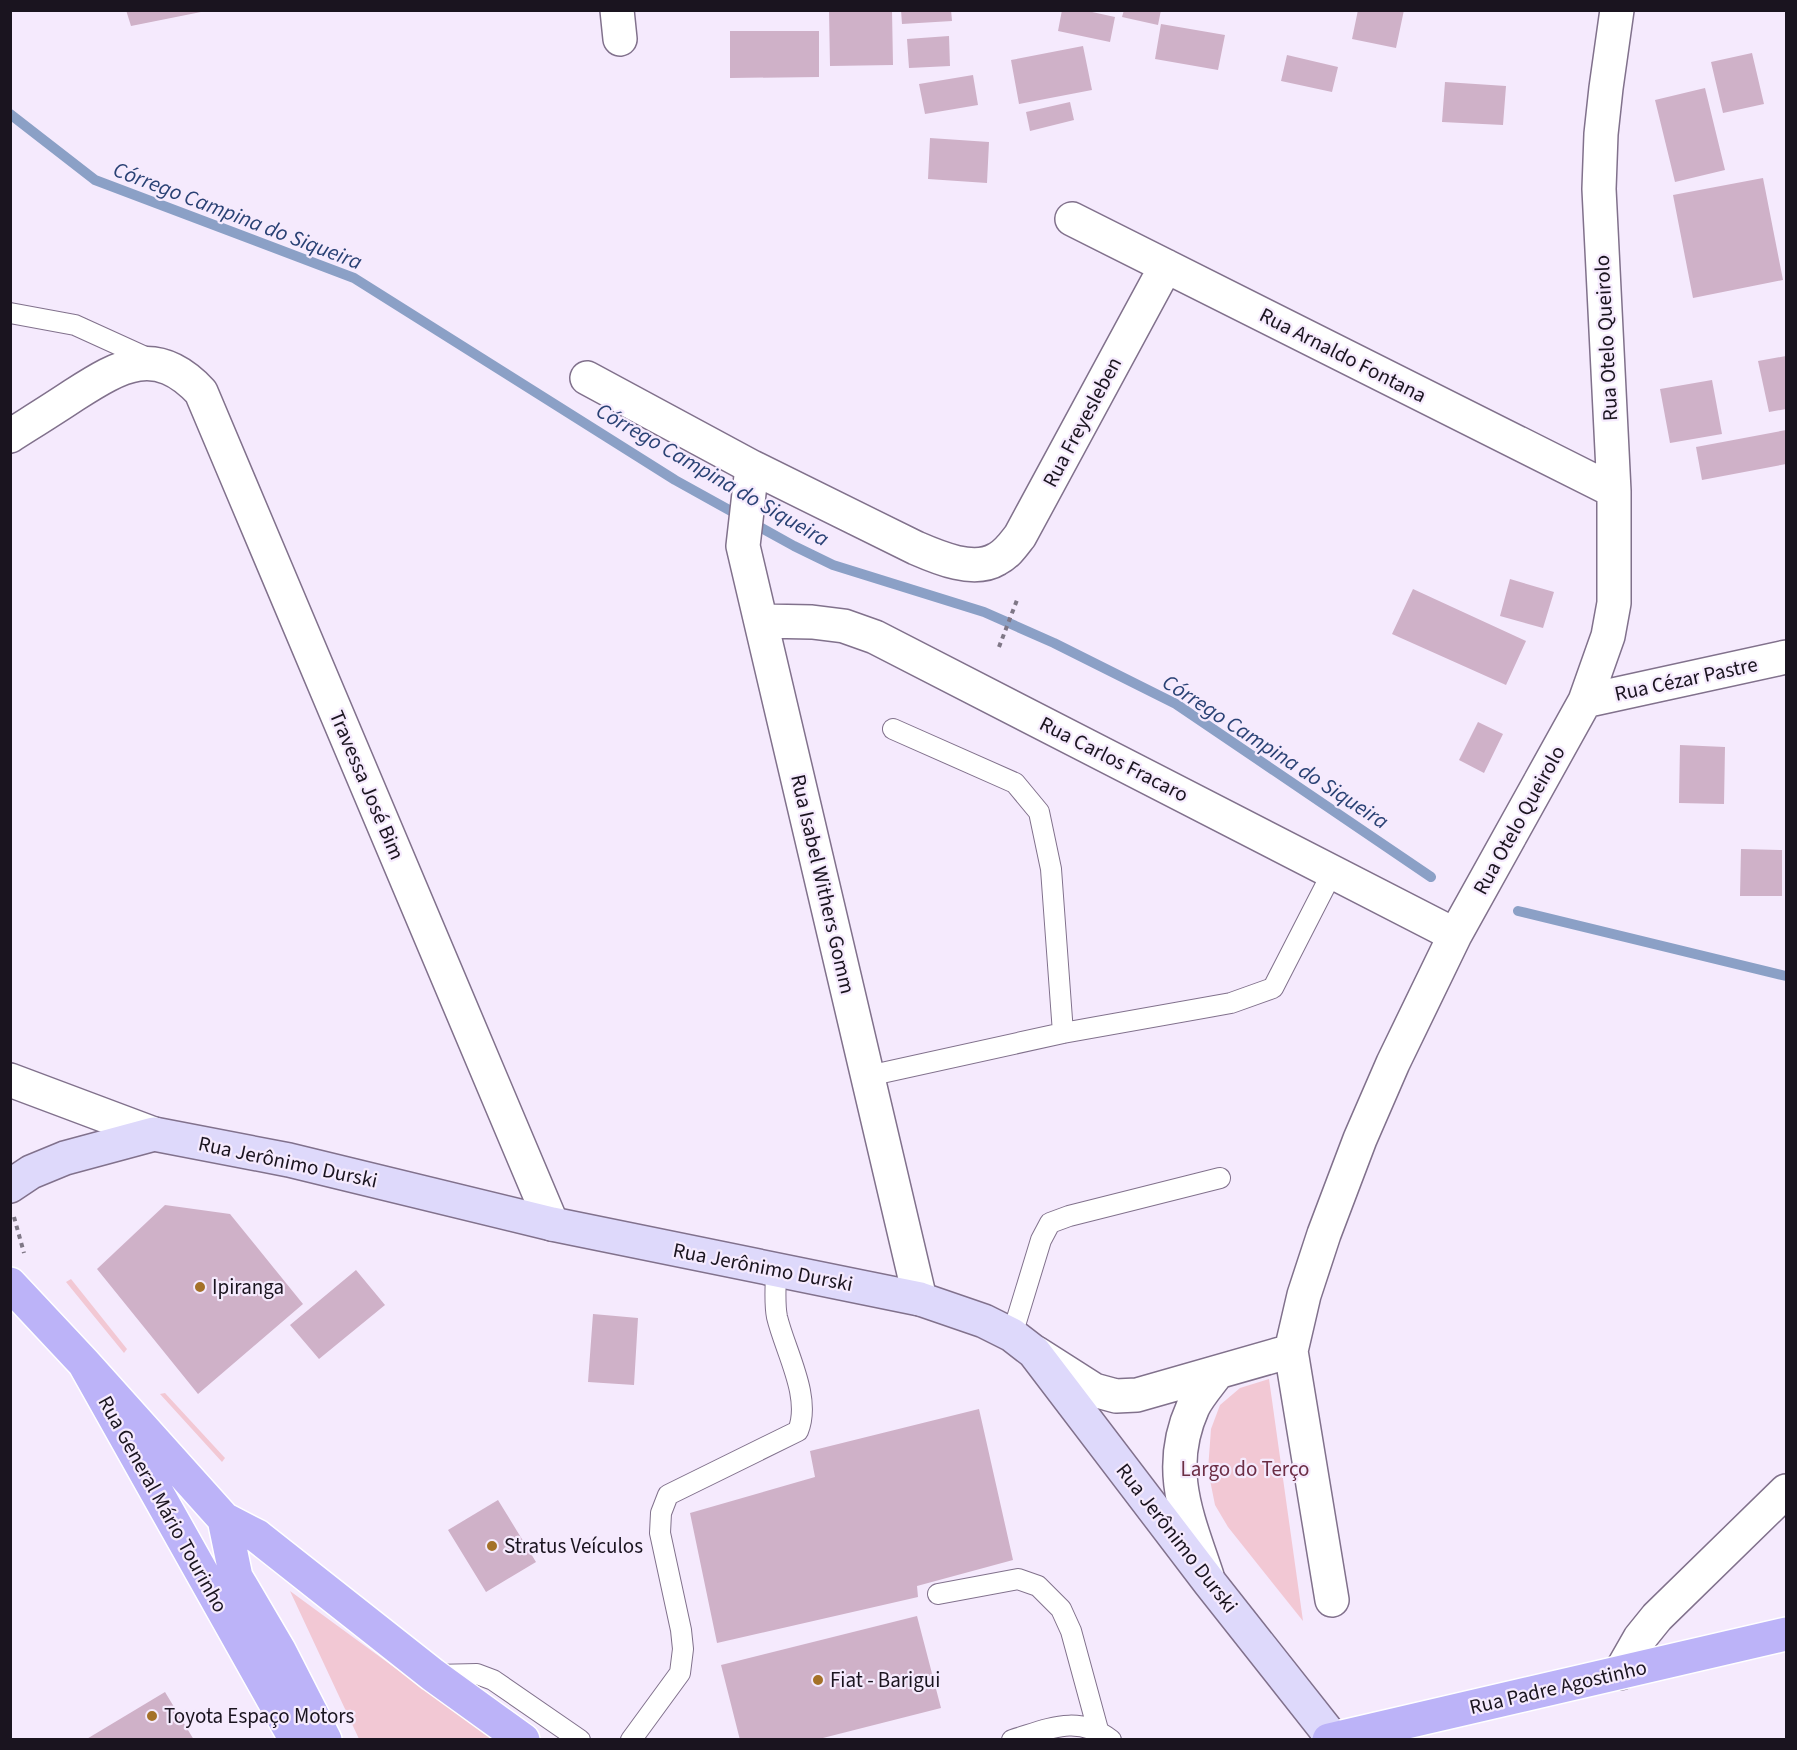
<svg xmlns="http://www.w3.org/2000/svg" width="1797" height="1750" viewBox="0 0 1797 1750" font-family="'Source Sans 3',sans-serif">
<rect width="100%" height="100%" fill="#f5eafd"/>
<path fill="#f2c8d4" d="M71 1279 127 1349 124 1353 66 1282Z
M1269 1379 1303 1621 1228 1527 1215 1505 1208 1470 1211 1429 1220 1405 1240 1388Z
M165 1393 225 1458 222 1462 160 1394Z
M290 1591 492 1739H359Z"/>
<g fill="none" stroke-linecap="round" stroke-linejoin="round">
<path stroke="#8ba0c6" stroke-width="10" d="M10 114 95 180 354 278 675 480 794 546 833 565 984 612 1054 643 1176 704 1431 877
M1518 911 1786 976"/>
</g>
<path fill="#cfb1c8" d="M126 10H201V12L131 26Z
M829 10H892L893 65 830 66Z
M901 10H951L952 21 902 24Z
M1062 10H1083L1115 17 1110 42 1058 31Z
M1124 10H1161L1158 25 1122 17Z
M1358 10H1404L1396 48 1352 39Z
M1161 24 1225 35 1218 70 1155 59Z
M730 31H819V77L730 78Z
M949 36 950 66 909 68 907 39Z
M1083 46 1092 90 1019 104 1011 60Z
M1752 53 1764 104 1723 113 1711 62Z
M1287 55 1338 67 1332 92 1281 81Z
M973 75 978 105 925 114 919 84Z
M1445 82 1506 86 1503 125 1442 122Z
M1705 88 1725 170 1675 182 1655 100Z
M1070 102 1074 120 1030 131 1026 112Z
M930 138 989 142 987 183 928 179Z
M1763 178 1783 280 1693 298 1673 195Z
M1786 356V409L1769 412 1758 361Z
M1712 380 1722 434 1670 443 1660 389Z
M1786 430V464L1702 480 1696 447Z
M1510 579 1554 592 1543 628 1500 616Z
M1413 589 1526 641 1506 685 1392 634Z
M1478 722 1503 734 1484 773 1459 760Z
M1680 745 1725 747 1724 804 1679 803Z
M1741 849 1782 850V896H1740Z
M165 1205 230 1214 303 1304 198 1394 97 1269Z
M356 1270 385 1305 319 1359 290 1325Z
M593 1314 638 1318 634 1385 588 1382Z
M979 1409 1013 1560 917 1586 918 1597 717 1643 690 1513 815 1477 810 1451Z
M498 1500 536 1562 486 1592 448 1530Z
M917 1616 941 1708 815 1740H740L721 1665Z
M165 1692 194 1740H85Z"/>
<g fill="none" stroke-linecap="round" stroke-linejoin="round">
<defs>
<path id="lane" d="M10 313 75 325 152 360
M893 729 1015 783 1039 812 1051 869 1063 1033
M868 1076 1063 1033 1231 1003 1273 988 1333 871
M1012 1335 1041 1240 1050 1223 1069 1216 1220 1178
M938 1594 1018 1579 1038 1586 1061 1609 1071 1631 1098 1730
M434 1675 477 1674 493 1680 580 1740
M631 1740 680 1673 683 1649 681 1630 660 1533 661 1513 668 1495 798 1431C812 1397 785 1351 777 1317 774 1302 776 1285 776 1270
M1012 1740C1049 1729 1077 1714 1111 1740"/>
<path id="street" d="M617 10 620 39
M1072 219 1614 491
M587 378 752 467 916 548C939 558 974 573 997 559 1007 554 1013 545 1020 536L1166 266
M10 436C32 422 53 409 74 395 121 365 156 344 201 392L552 1224
M752 467 743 546 920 1299
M761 621 812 622 844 626 875 637 1455 935
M1585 701 1786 657
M10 1080 154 1134
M1036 1353 1094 1390 1116 1396 1137 1395 1291 1351
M1207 1576C1187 1516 1165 1469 1193 1407 1199 1395 1209 1384 1217 1373
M1332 1600 1291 1351 1304 1295 1324 1234 1360 1139 1393 1063 1455 935 1585 701 1608 636 1614 603V491L1599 189 1601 134 1606 88 1617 10
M1620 1673 1640 1638 1657 1617 1786 1491"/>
<path id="secondary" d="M10 1186 31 1172 65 1158 154 1134 289 1160 552 1224 920 1299 984 1321 1012 1335 1034 1352 1210 1583 1334 1740"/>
<path id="primary" d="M10 1284 84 1363 296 1740
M84 1363 224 1519 257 1536 433 1675 523 1740
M224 1519 236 1577 279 1650 325 1740
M1329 1740 1786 1634"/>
</defs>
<use href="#lane" stroke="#81718c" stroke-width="22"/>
<use href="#street" stroke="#81718c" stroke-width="36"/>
<use href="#secondary" stroke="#81718c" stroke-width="36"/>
<use href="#primary" stroke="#fff" stroke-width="36"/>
<path stroke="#7f7786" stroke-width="4" stroke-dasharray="4.5 4.5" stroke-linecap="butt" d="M999 647 1017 600
M14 1217 24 1253"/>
<use href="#lane" stroke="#fff" stroke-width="20"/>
<use href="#street" stroke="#fff" stroke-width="33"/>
<use href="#secondary" stroke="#ded9fb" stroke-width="33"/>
<use href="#primary" stroke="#bcb3f8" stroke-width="33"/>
</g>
<g fill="#a47128" stroke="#f5eafd" stroke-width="2">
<circle cx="200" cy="1287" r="6"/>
<circle cx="492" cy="1546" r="6"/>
<circle cx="818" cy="1680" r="6"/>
<circle cx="152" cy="1716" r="6"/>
</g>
<g text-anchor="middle" stroke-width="4.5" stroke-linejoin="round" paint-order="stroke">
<g font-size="21" fill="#1a141f" stroke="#f5eafd">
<text transform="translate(1606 338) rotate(-93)" y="7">Rua Otelo Queirolo</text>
<text transform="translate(1343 355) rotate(27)" y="7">Rua Arnaldo Fontana</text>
<text transform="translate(1082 422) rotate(-62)" y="7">Rua Freyesleben</text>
<text transform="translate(1686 679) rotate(-12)" y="7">Rua Cézar Pastre</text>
<text transform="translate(1114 759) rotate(27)" y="7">Rua Carlos Fracaro</text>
<text transform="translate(367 785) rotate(67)" y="7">Travessa José Bim</text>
<text transform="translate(1519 820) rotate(-61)" y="7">Rua Otelo Queirolo</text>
<text transform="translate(823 884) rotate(77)" y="7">Rua Isabel Withers Gomm</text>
<text transform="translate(288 1162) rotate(12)" y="7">Rua Jerônimo Durski</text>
<text transform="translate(763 1267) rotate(11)" y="7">Rua Jerônimo Durski</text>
<text transform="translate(163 1504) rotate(61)" y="7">Rua General Mário Tourinho</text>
<text transform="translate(1177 1538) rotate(52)" y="7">Rua Jerônimo Durski</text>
<text transform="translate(1558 1687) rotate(-13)" y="7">Rua Padre Agostinho</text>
</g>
<g font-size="21" fill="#1a141f" stroke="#f5eafd" text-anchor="start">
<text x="212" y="1294">Ipiranga</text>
<text x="504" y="1553">Stratus Veículos</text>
<text x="830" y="1687">Fiat - Barigui</text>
<text x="164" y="1723">Toyota Espaço Motors</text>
</g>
<g font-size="21" fill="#6c2e45" stroke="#f5eafd">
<text x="1245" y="1476">Largo do Terço</text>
</g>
<g font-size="22" font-style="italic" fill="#294174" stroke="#f5eafd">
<text transform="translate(238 215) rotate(21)" y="8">Córrego Campina do Siqueira</text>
<text transform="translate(713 474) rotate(30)" y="8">Córrego Campina do Siqueira</text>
<text transform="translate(1276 751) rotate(33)" y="8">Córrego Campina do Siqueira</text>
</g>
</g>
<rect width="1797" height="1750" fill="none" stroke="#1a141f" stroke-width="24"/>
</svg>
